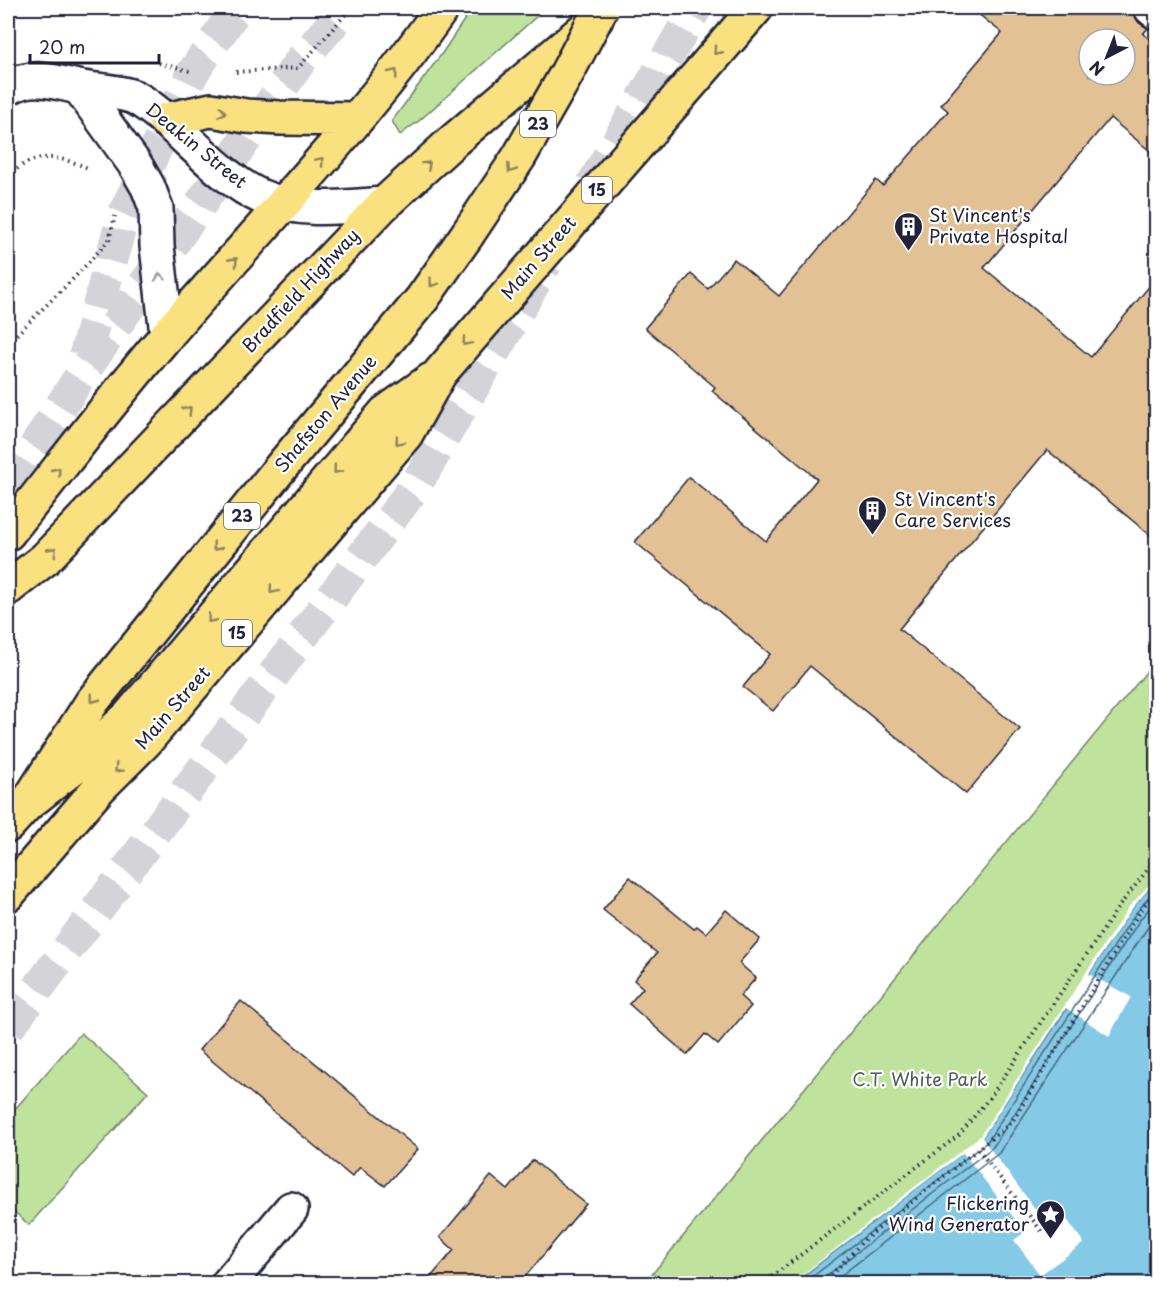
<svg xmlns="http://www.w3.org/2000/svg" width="1164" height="1291" viewBox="0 0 1164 1291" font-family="'Playpen Sans',sans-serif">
<rect width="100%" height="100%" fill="#fff"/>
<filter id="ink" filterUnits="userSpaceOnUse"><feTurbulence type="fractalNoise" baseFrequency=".0167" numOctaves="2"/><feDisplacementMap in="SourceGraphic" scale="12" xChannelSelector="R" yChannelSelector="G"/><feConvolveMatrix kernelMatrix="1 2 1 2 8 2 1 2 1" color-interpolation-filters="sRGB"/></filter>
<g filter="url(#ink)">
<path fill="#bfe39d" stroke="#70826c" stroke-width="1.5" d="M472 8H546L420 120 400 135 392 121 443 52Z
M1156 660V880L1131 910 982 1138 793 1283 644 1284Z
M81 1033 148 1092 29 1225 8 1206V1117Z"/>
<path fill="#84c9e5" stroke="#5d86a1" stroke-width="1.5" d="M1156 880V1283L793 1284 982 1138 1131 910Z"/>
<path fill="#fff" d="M1156 877V880L1131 910 1089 974 1131 997 1109 1036 1066 1008 982 1138 1042 1218 1058 1207 1084 1243 1040 1275 1014 1240 1025 1232 963 1153 793 1283 790 1284 980 1136 1128 908Z"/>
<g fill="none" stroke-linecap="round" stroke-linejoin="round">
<path stroke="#49657f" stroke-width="1.5" d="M803 1284 987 1142 1135 914 1156 889
M816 1284 993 1147 1141 918 1156 901
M830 1284 999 1153 1156 915"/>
</g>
<path fill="#e2c295" stroke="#22223b" stroke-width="1.5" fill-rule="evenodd" d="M971 8H1133L1134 15 1139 23 1148 28 1143 34 1156 44V156L1110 118 984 268 1091 357 1156 278V540L1047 450 899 629 1020 729 966 794 810 666 773 711 743 687 770 654 635 542 689 477 766 541 817 479 712 391 715 387 645 328 691 274 708 289 734 259 779 296 876 180 883 186 948 111 941 105 1002 33ZM1089 39H1125V75H1089Z
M630 877 694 929 697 926 706 933 726 910 760 939 739 963 756 978 740 996 751 1006 718 1045 705 1034 687 1055 629 1004 643 988 634 980 657 953 603 910Z
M241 1001 418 1149 385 1186 360 1167 352 1177 199 1050Z
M533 1160 586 1204 519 1284H425L454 1250 440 1237 491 1176 508 1190Z"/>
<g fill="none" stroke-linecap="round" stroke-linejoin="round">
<path stroke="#d3d3d8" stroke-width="33" stroke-dasharray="33 16" stroke-linecap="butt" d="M592 185 696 8
M85 356 123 216 192 74 237 8
M8 489 79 378 301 60 346 8
M8 1028 414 488 546 263"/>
<defs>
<path id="minor" d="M1151 8 1156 12
M79 87 136 166 148 187 156 208 157 246 167 335
M8 88C30 74 54 81 78 87 95 91 121 91 136 98 149 105 159 114 169 123 196 147 229 183 262 197 301 213 343 207 384 204
M228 1284 291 1209"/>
<path id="major" d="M165 120 211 110 246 116 280 118 357 119
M8 533C61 467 112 399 167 335 260 227 361 125 442 8
M28 802 92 702 282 466 422 299 467 235"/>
<path id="highway" d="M8 588 45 559 384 204 453 141 596 19
M8 825 27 804 75 766 130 715 385 413 431 380
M8 894 99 788 145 742 406 434 440 373 756 8"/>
</defs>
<use href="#minor" stroke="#22223b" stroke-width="38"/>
<use href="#major" stroke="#22223b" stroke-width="38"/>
<use href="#highway" stroke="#22223b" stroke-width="38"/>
<path stroke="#22223b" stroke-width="4" stroke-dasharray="1.5 4.5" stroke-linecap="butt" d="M159 63 193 72
M236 72 298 68 351 8
M8 177C33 151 57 155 88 168
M8 343 74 278 109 240 115 216
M978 1149 1042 1232
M762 1284 959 1135 991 1096 1120 905 1156 859
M823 1284 864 1240 1012 1122 1137 916 1156 889"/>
<use href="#minor" stroke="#fff" stroke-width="33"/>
<use href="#major" stroke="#fae180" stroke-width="33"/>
<use href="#highway" stroke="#fae180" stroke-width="33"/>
<defs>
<path id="major-bridge" d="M467 235 519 157 567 73 601 8"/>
</defs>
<use href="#major-bridge" stroke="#22223b" stroke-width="38" stroke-linecap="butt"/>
<use href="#major-bridge" stroke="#fae180" stroke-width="33"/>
</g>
<defs><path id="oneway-chevron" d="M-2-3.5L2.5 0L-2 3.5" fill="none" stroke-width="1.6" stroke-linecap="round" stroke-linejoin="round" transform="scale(1.5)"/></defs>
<g stroke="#8e825e">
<use href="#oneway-chevron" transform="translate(717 51) rotate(132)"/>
<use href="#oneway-chevron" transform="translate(394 73) rotate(-51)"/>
<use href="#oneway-chevron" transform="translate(222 112) rotate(9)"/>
<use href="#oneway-chevron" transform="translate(320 161) rotate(-49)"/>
<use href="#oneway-chevron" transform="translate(427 165) rotate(-42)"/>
<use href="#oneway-chevron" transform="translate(511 169) rotate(123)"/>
<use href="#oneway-chevron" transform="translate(234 261) rotate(-48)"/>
<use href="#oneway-chevron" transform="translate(433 283) rotate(126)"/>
<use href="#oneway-chevron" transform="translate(466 342) rotate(131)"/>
<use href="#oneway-chevron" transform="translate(188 410) rotate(-46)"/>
<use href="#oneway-chevron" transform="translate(399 441) rotate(130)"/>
<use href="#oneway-chevron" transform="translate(337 470) rotate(130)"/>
<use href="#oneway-chevron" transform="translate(57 471) rotate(-51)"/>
<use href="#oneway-chevron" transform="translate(216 547) rotate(129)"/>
<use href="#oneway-chevron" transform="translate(53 551) rotate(-46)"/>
<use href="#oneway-chevron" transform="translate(273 590) rotate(130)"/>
<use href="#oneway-chevron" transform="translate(211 619) rotate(130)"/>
<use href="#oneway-chevron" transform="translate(94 699) rotate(127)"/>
<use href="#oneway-chevron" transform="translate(118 769) rotate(135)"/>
</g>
<use stroke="#9c9ca7" href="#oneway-chevron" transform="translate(160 277) rotate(-96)"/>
</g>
<defs>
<symbol id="building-pin" viewBox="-11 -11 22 30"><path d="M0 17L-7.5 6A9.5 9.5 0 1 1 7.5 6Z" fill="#22223b" stroke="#fff"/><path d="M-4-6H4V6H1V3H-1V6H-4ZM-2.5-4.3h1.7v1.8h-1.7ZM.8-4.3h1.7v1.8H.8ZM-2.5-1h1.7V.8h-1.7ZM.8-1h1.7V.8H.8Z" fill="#fff"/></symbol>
<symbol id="sight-pin" viewBox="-11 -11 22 30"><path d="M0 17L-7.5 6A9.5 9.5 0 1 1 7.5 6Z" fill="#22223b" stroke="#fff"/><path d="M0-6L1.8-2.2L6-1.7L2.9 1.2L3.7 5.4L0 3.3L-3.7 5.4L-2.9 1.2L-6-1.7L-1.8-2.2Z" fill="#fff"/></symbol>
</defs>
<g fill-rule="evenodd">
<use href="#building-pin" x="892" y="210" width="33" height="45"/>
<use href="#building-pin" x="856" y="494" width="33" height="45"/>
<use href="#sight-pin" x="1034" y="1198" width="33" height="45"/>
</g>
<g text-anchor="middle" stroke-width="4.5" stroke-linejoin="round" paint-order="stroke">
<g fill="#fff" stroke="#646476" stroke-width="1.5">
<rect x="520" y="111" width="36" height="26" rx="4.5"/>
<rect x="582" y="177" width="30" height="26" rx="4.5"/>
<rect x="224" y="503" width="36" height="26" rx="4.5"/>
<rect x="222" y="620" width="30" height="26" rx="4.5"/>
</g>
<g font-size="16" font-weight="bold" fill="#22223b">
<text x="538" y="130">23</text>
<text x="597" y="196">15</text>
<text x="242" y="522">23</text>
<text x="237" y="639">15</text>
</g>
<g font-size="18" fill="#22223b" stroke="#fff">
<text transform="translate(196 146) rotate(39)" y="6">Deakin Street</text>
<text transform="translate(539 258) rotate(-49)" y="6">Main Street</text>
<text transform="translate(301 291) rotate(-47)" y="6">Bradfield Highway</text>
<text transform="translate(326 414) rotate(-50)" y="6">Shafston Avenue</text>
<text transform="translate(173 708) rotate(-49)" y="6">Main Street</text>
</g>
<g font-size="18" fill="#22223b" stroke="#fff" text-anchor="start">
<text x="929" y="222">St Vincent's<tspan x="929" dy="21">Private Hospital</tspan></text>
<text x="894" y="506">St Vincent's<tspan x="894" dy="21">Care Services</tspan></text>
<text x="1029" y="1210" text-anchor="end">Flickering<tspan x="1029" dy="21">Wind Generator</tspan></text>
</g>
<g font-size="18" fill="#515c58" stroke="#fff">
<text x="920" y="1086">C.T. White Park</text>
</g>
</g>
<rect width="1164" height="1291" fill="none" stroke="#fff" stroke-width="30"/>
<rect x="15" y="15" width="1134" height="1261" fill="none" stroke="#22223b" stroke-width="2" filter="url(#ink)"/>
<g transform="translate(1107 57) rotate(222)"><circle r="28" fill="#ffffff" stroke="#a7a7b1" stroke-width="1.5"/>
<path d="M0-4.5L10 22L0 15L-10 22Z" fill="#22223b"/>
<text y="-9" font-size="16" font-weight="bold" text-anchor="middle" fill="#22223b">N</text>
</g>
<path d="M30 54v9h129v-9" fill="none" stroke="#22223b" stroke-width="3"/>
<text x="39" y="54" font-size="18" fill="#22223b" stroke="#ffffff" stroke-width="4.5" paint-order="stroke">20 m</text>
</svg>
